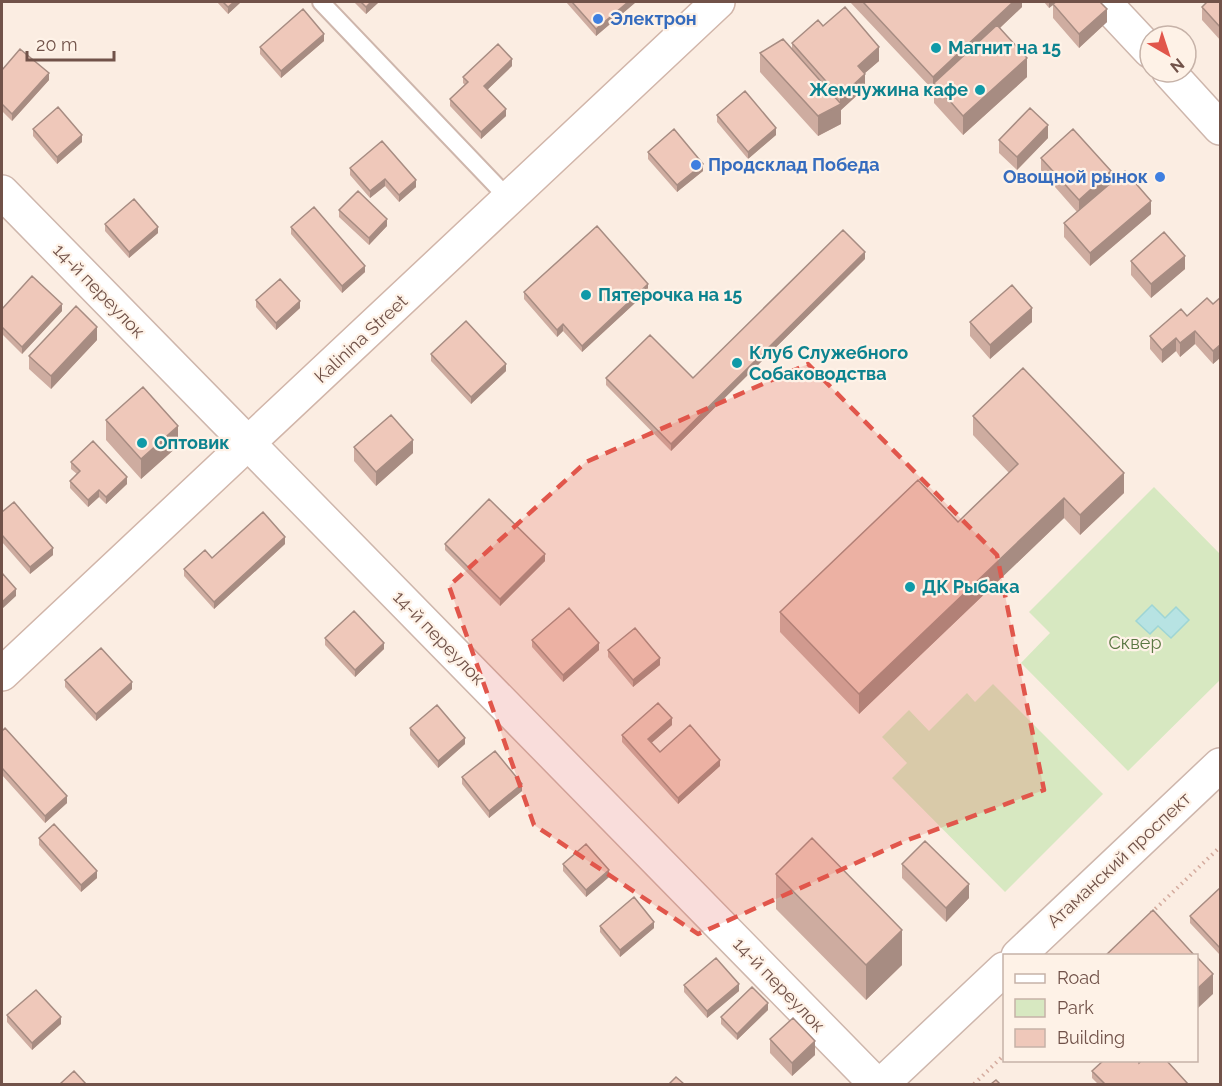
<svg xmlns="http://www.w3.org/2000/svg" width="1222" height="1086" viewBox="0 0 1222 1086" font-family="Raleway,sans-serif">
<rect width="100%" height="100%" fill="#fbede2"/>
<path fill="#d7e8c1" d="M1154 487 1220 554V680L1128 771 1021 663 1050 633 1029 612Z
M993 684 1103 794 1005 892 892 778 907 763 882 737 909 710 929 731 967 693 975 702Z"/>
<path fill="#b7e3e3" stroke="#9ed5d5" stroke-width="1.5" d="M1152 605 1165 618 1176 607 1189 620 1171 638 1158 626 1150 634 1136 621Z"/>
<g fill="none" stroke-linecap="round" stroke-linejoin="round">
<defs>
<path id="lane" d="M321 2 509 199"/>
<path id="street" d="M1104 2 1150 51
M1169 72 1220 128
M2 192 876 1084
M1018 956 1220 765
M882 1084 1004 969"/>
<path id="secondary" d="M2 674 718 2"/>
</defs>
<use href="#lane" stroke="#ceb6ac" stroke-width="20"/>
<use href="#street" stroke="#ceb6ac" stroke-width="36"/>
<use href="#secondary" stroke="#d1b5a9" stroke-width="36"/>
<path stroke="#d4ab9e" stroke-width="4" stroke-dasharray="1.5 4.5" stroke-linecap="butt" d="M1151 913 1220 847
M974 1084 1004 1055"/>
<use href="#lane" stroke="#fff" stroke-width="16"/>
<use href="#street" stroke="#fff" stroke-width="33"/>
<use href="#secondary" stroke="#fff" stroke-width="33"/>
</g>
<path fill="#ceaca0" d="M217 2H241L228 14Z
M354 2H379L366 14Z
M566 2H636L596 36Z
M850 2H1022V7L1000 28 1027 77 963 135 934 103V89L933 90Z
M1044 2H1100L1107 22 1079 48 1053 18V5L1049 8Z
M1221 2V41L1202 20V7Z
M823 26 879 61 865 73V88L841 110V124L818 136 760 72V53L792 49V43Z
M324 41 281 78 260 54V47Z
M512 66 487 90 506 116 481 139 450 106V99L465 85 463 83V77Z
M2 70 49 80 12 121 2 111Z
M717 115 776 135 748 159 717 122Z
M33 129 82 142 57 164 33 136Z
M1048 138 1017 170 999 153V140Z
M648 152 703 171 677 192 648 159Z
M1041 158 1111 183 1151 214 1090 266 1064 237V223L1077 212 1041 171Z
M350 168 416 187 399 202 385 186 370 198 350 175Z
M339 210 387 226 369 245 339 217Z
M105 224 158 233 129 258 105 231Z
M291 227 365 272 342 293 291 234Z
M865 259 671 451 606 385V378H693Z
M1131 261 1185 269 1151 298 1131 275Z
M648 291 582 352 563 331 557 337 524 299V292Z
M1221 297V357L1213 364 1195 344 1180 357 1176 351 1162 363 1150 349V336L1187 316 1213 304Z
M256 300 300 308 276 330 256 307Z
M2 309 62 311 22 354 2 334Z
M970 322H1032L990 359 970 336Z
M97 340 51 389 29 369V356Z
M431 354 506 371 471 404 431 361Z
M973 416 1124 493 1080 535 1064 518 859 714 780 632V612L958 522 1009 473 973 435Z
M106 420 178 446 141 479 106 440Z
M354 447 413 453 376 486 354 461Z
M71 462 127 484 106 504 99 497 88 507 70 488V481L77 474 71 469Z
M2 512 53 555 30 574 2 542Z
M285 544 214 609 184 576V569L212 558Z
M445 544 545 561 500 606 445 550Z
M325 638 384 649 355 677 325 645Z
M532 640 599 650 563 682 532 647Z
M608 650 660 665 633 687 608 657Z
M65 680 132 689 96 721 65 687Z
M672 725 651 743 660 752 720 766 678 804 622 742V735Z
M410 728 465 744 438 768 410 735Z
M2 731 67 803 45 823 2 775Z
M462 777 522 791 489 818 462 784Z
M39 838 97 878 81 892 39 845Z
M563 864 609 877 586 897 563 871Z
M902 864 969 898 946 922 902 878Z
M776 874 902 965 866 1000 776 909Z
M1221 887V954L1220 955 1190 923V916Z
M600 926 654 928 620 957 600 932Z
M684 985 739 991 707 1018 684 992Z
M768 1010 737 1040 721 1024V1017Z
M7 1015 61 1024 32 1050 7 1022Z
M770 1039 815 1055 792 1076 770 1053Z
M1139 1063 1188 1084H1098L1092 1078V1071Z"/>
<path fill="#a78c82" d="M234 2H241L228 14V7Z
M371 2H379L366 14V7Z
M628 2H636L596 36V29Z
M1013 2H1022V7L937 87 934 83 933 90V77Z
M1049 2H1057L1049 8Z
M1107 9V22L1079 48V34Z
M324 34V41L281 78V71Z
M879 47V61L858 79V66Z
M1027 58V77L963 135V116Z
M512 59V66L484 93V86Z
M49 73V80L12 121V114Z
M865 74V88L841 110V124L818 136V116L840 105V97Z
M506 109V116L481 139V132Z
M1048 125V138L1017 170V157Z
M776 128V135L748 159V152Z
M82 135V142L57 164V157Z
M703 164V171L677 192V185Z
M1111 171V185L1079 213V200Z
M385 179V186L370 198V191Z
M416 180V187L399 202V195Z
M1151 201V214L1090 266V253Z
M387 219V226L369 245V238Z
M158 227V233L129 258V252Z
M865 252V259L671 451V444Z
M1185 256V269L1151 298V284Z
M365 266V272L342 293V286Z
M648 284V291L582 352V346Z
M300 301V308L276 330V323Z
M62 304V311L22 354V347Z
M1032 308V322L990 359V345Z
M563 324V331L557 337V330Z
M97 327V340L51 389V376Z
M1195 331V344L1180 357V343Z
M1176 338V351L1162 363V350Z
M1221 344V357L1213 364V351Z
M506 364V371L471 404V397Z
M178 426V446L141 479V459Z
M413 440V453L376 486V472Z
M1124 473V493L1080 535V515Z
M127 477V484L106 504V497Z
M99 490V497L88 507V500Z
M1064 498V518L859 714V694Z
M285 537V544L214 609V602Z
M53 548V555L30 574V567Z
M545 554V561L500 606V599Z
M16 589V596L2 609V602Z
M384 643V649L355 677V670Z
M599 643V650L563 682V675Z
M660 658V665L633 687V680Z
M132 682V689L96 721V714Z
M672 718V725L648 746V739Z
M465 738V744L438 768V761Z
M720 760V766L678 804V798Z
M522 784V791L489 818V811Z
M67 796V803L45 823V816Z
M609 870V877L586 897V890Z
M97 871V878L81 892V885Z
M969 884V898L946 922V908Z
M654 922V928L620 957V950Z
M902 930V965L866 1000V965Z
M1213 974V994L1197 1009V989Z
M739 984V991L707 1018V1011Z
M768 1003V1010L737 1040V1034Z
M61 1017V1024L32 1050V1043Z
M815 1041V1055L792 1076V1063Z"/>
<path fill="#efc8ba" stroke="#a78c82" stroke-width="1.5" d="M223 2H234L228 7Z
M361 2H371L366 7Z
M572 2H628L596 29Z
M863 2H1013L933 77Z
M1056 2H1100L1107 9 1079 34 1053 4Z
M1207 2H1221V28L1202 7Z
M845 7 879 47 858 66 865 74 840 97 792 43 818 20 823 26Z
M303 9 324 34 281 71 260 47Z
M997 25 1027 58 963 116 934 83Z
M783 39 841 104 818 116 760 53Z
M498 44 512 59 484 86 506 109 481 132 450 99 468 82 463 77Z
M20 49 49 73 12 114 2 104V70Z
M745 91 776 128 748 152 717 115Z
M58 107 82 135 57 157 33 129Z
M1030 108 1048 125 1017 157 999 140Z
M674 129 703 164 677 185 648 152Z
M1073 129 1111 171 1079 200 1041 158Z
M382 141 416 180 399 195 385 179 370 191 350 168Z
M1125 171 1151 201 1090 253 1064 223Z
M358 191 387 219 369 238 339 210Z
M134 199 158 227 129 252 105 224Z
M314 207 365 266 342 286 291 227Z
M597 226 648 284 582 346 563 324 557 330 524 292Z
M843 230 865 252 671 444 606 378 650 335 693 378Z
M1164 232 1185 256 1151 284 1131 261Z
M32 276 62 304 22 347 2 327V309Z
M280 279 300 301 276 323 256 300Z
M1012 285 1032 308 990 345 970 322Z
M1221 297V344L1213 351 1195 331 1180 343 1176 338 1162 350 1150 336 1181 309 1187 316 1207 298 1213 304Z
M76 306 97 327 51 376 29 356Z
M466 321 506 364 471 397 431 354Z
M1023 368 1124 473 1080 515 1064 498 859 694 780 612 918 480 958 522 1018 464 973 416Z
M143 387 178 426 141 459 106 420Z
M391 415 413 440 376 472 354 447Z
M93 441 127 477 106 497 99 490 88 500 70 481 80 471 71 462Z
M489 499 545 554 500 599 445 544Z
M14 502 53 548 30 567 2 535V512Z
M263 512 285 537 214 602 184 569 205 550 212 558Z
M2 573 16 589 2 602Z
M569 608 599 643 563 675 532 640Z
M354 611 384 643 355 670 325 638Z
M635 628 660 658 633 680 608 650Z
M101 648 132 682 96 714 65 680Z
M658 703 672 718 648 739 660 752 690 725 720 760 678 798 622 735Z
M437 705 465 738 438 761 410 728Z
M5 728 67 796 45 816 2 768V731Z
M495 751 522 784 489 811 462 777Z
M54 824 97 871 81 885 39 838Z
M812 838 902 930 866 965 776 874Z
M925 841 969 884 946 908 902 864Z
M586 844 609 870 586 890 563 864Z
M1221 887V947L1220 948 1190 916Z
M634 897 654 922 620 950 600 926Z
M1153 910 1195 956H1105Z
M1197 957 1213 974 1197 989Z
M716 958 739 984 707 1011 684 985Z
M752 987 768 1003 737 1034 721 1017Z
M36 990 61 1017 32 1043 7 1015Z
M793 1018 815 1041 792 1063 770 1039Z
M1104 1060H1138L1139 1063 1142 1060H1166L1188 1084H1105L1092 1071Z
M74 1071 86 1084H60Z
M676 1077 684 1084H669Z
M996 1080 1000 1084H991Z"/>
<path fill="#e1564b" fill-opacity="0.2" stroke="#e1564b" stroke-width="4.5" stroke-dasharray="12 8" stroke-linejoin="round" d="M808 364 997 555 1044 790 905 841 698 934 534 825 449 586 586 462Z"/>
<g fill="#3f7fe0" stroke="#fef2e7" stroke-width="2">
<circle cx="598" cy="19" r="6"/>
<circle cx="696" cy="165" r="6"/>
<circle cx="1160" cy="177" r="6"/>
</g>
<g fill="#0f9aa8" stroke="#fef2e7" stroke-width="2">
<circle cx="936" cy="48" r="6"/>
<circle cx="980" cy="90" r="6"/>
<circle cx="586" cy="295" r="6"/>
<circle cx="737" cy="363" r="6"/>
<circle cx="142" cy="443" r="6"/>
<circle cx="910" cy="587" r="6"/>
</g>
<g text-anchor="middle" stroke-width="4.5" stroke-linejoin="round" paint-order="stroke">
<g font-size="18" font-weight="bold" fill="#366cbe" stroke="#fef2e7" text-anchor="start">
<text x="610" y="25">Электрон</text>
<text x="708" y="171">Продсклад Победа</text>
<text x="1148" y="183" text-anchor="end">Овощной рынок</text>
</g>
<g font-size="18" font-weight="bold" fill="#0d838f" stroke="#fef2e7" text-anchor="start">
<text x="948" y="54">Магнит на 15</text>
<text x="968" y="96" text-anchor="end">Жемчужина кафе</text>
<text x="598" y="301">Пятерочка на 15</text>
<text x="749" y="359">Клуб Служебного<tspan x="749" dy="21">Собаководства</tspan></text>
<text x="154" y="449">Оптовик</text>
<text x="922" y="593">ДК Рыбака</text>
</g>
<g font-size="18" fill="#715249" stroke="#fef2e7">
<text transform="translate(99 291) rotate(46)" y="6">14-й переулок</text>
<text transform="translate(361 339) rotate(-43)" y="6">Kalinina Street</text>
<text transform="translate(439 638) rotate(46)" y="6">14-й переулок</text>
<text transform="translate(1119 860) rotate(-43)" y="6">Атаманский проспект</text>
<text transform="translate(779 985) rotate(46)" y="6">14-й переулок</text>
</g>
<g font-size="18" fill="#5a7742" stroke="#fef2e7">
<text x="1135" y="649">Сквер</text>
</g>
</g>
<rect width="1222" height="1086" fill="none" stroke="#715249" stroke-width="6"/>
<rect x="1003" y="954" width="195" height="108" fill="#fef2e7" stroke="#c6b2a8" stroke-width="1.5"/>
<rect x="1015" y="974" width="30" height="9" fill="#ffffff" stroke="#c6b2a8" stroke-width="1.5"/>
<text x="1057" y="984" font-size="18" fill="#715249">Road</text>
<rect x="1015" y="999" width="30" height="18" fill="#d7e8c1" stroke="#c6b2a8" stroke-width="1.5"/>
<text x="1057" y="1014" font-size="18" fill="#715249">Park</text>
<rect x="1015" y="1029" width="30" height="18" fill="#efc8ba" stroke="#c6b2a8" stroke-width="1.5"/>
<text x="1057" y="1044" font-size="18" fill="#715249">Building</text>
<g transform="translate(1168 54) rotate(141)"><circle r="28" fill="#fef2e7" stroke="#c6b2a8" stroke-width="1.5"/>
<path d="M0-4.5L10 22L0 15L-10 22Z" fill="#e1564b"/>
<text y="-9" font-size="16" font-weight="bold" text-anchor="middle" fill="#715249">N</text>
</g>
<path d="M27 51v9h87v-9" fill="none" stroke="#715249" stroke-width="3"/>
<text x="36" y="51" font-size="18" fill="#715249" stroke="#fef2e7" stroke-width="4.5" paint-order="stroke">20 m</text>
</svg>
